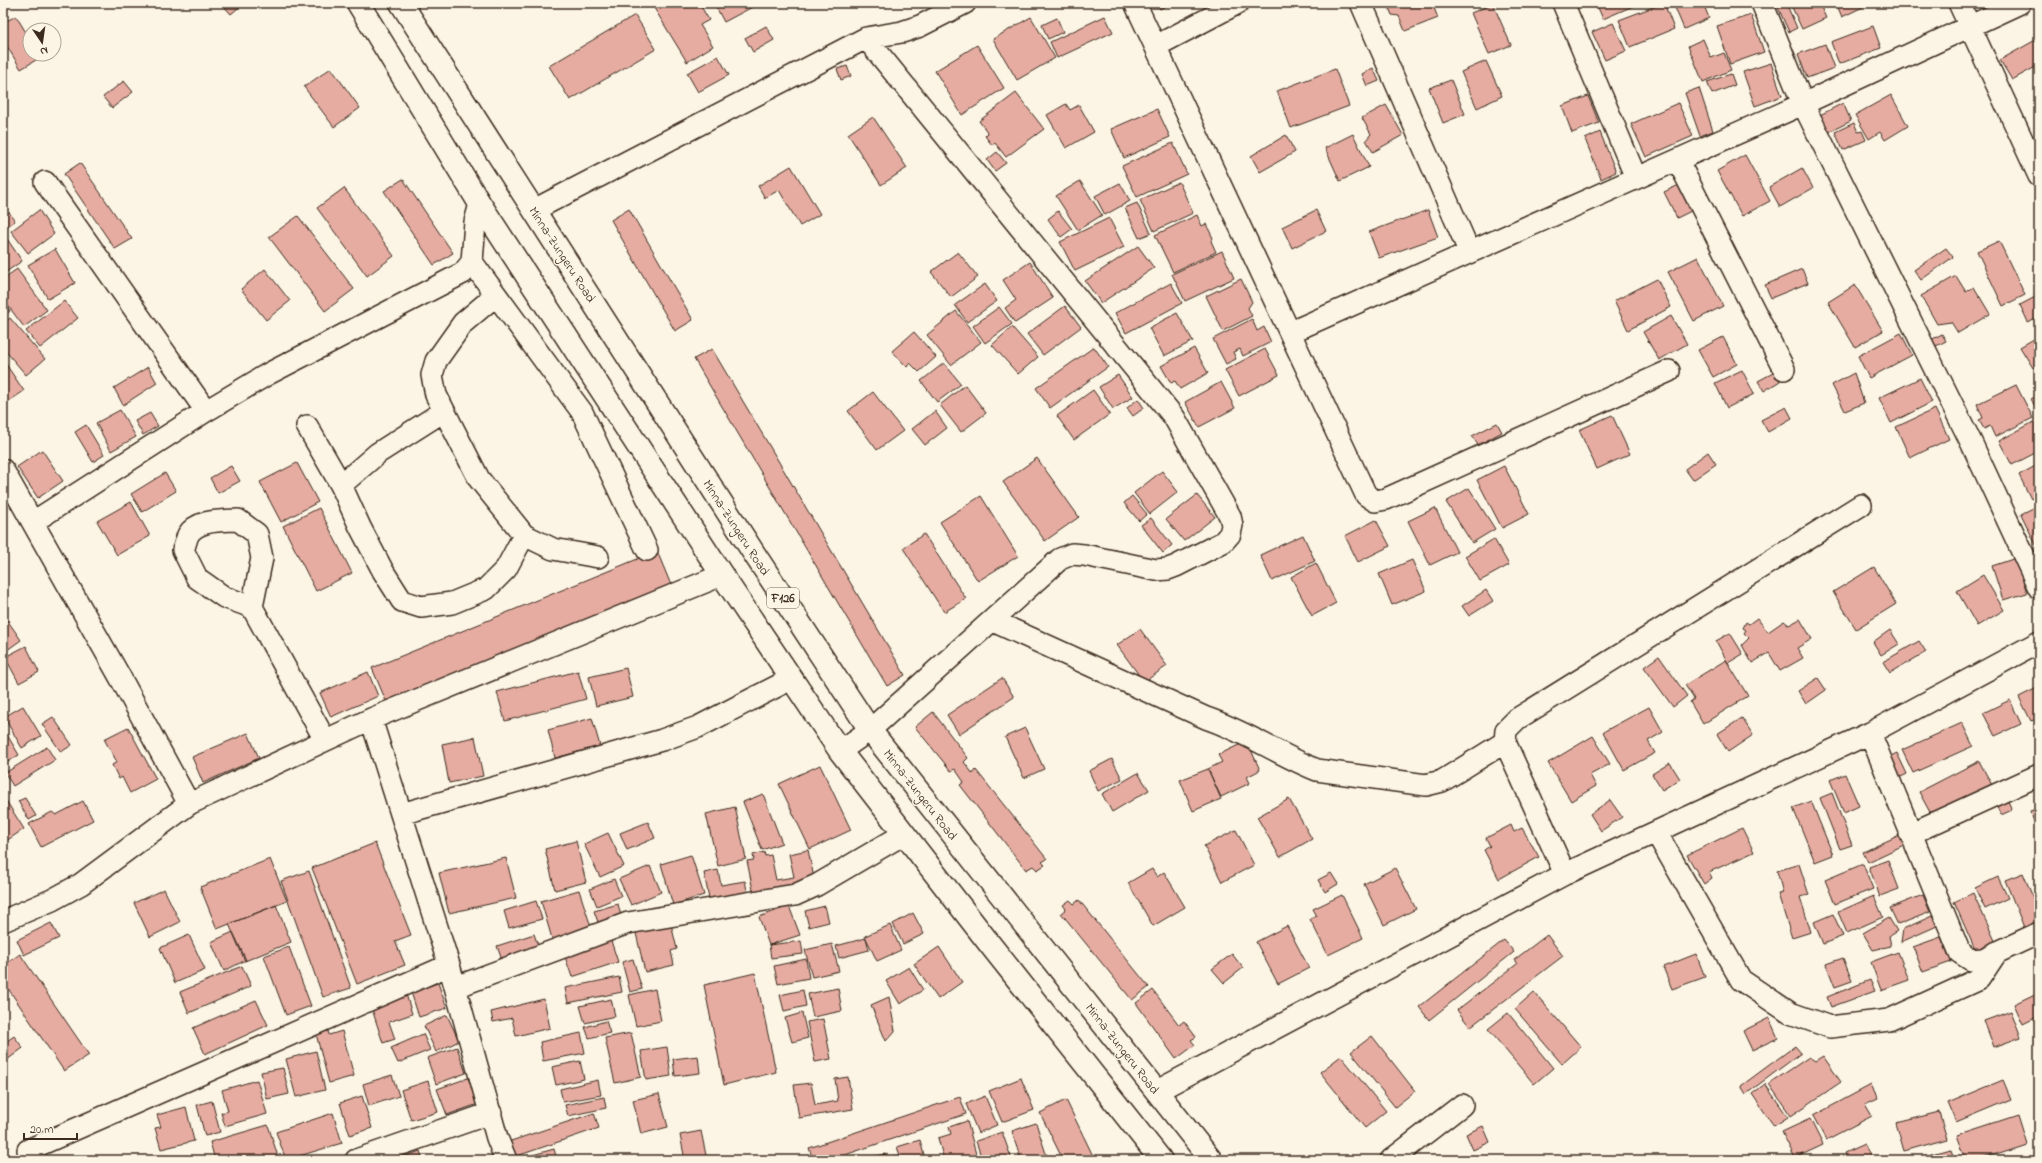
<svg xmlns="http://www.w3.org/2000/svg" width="2042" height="1163" viewBox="0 0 2042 1163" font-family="'Indie Flower',sans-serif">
<rect width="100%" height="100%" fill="#fcf5e5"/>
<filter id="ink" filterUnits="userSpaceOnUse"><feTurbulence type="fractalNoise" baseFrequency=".025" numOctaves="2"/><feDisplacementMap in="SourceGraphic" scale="8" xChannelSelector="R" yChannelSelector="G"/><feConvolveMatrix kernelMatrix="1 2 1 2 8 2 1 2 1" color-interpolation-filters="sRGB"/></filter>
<g filter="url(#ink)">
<path fill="#e6aca1" stroke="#3b2a1e" d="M221 3H244L231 14Z
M651 3H699L709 20 700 25 713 46 687 62Z
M714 3H758V4L724 22Z
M1157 3H1171L1160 9Z
M1387 3H1432L1438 18 1405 31 1399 16 1392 15Z
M1596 3H1632L1633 6 1603 19Z
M1664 3 1674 29 1630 47 1619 20Z
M1673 3H1703L1709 18 1684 29Z
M1776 3H1786L1797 28 1789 32Z
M1790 3H1819L1826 18 1802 29Z
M1836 3H1865L1867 5 1842 17Z
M1493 4 1511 45 1489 54 1471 13Z
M635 15 656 49 570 100 549 66Z
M1751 15 1764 52 1730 64 1717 26Z
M16 16 30 39V54H39L41 57 21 69 3 40V23Z
M1105 16 1113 32 1057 58 1050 42Z
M1031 17 1055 58 1017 80 993 39Z
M1057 18 1063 32 1048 39 1042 25Z
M1613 23 1626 51 1605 60 1592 32Z
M766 26 774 40 753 52 745 38Z
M1873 26 1881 48 1839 64 1831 42Z
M2039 38V65L2012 80 2000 60Z
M1703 39 1711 58 1724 53 1731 70 1703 82 1688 46Z
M1825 44 1834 68 1807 78 1798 54Z
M977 45 1004 88 962 115 935 71Z
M718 56 729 75 698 92 687 73Z
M1486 61 1502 96 1477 108 1461 72Z
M1771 63 1782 96 1755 106 1743 72Z
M847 66 851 76 841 80 837 69Z
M331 68 360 108 334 127 304 87Z
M1373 68 1379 81 1367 86 1362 74Z
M1335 69 1349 106 1291 128 1277 91Z
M1731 74 1735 85 1712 94 1707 82Z
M1451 80 1465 114 1443 123 1429 88Z
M124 81 133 92 112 108 103 97Z
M1699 88 1713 131 1700 136 1685 93Z
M1016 93 1044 129 1006 157 995 143 992 145 985 136 988 133 979 121Z
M1891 95 1908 126 1885 140 1880 132 1869 139 1855 115Z
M1588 96 1599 123 1572 133 1562 106Z
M2039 98V108L2035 101Z
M1678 103 1693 136 1646 157 1631 124Z
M1843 103 1851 121 1829 132 1820 115Z
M1066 104 1070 110 1079 105 1094 132 1066 148 1047 115Z
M1386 105 1403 135 1373 152 1366 140 1371 134 1362 118Z
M1157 109 1170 137 1124 158 1111 129Z
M873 117 907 168 881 185 848 134Z
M1854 123 1858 132 1862 131 1866 140 1843 150 1835 132Z
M1600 132 1616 172 1601 179 1585 139Z
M1353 134 1369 167 1340 181 1325 148Z
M1286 135 1295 152 1260 172 1251 156Z
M1173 143 1187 174 1137 197 1122 166Z
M997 152 1006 163 995 171 987 160Z
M1745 155 1770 201 1742 216 1717 171Z
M80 163 132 239 115 249 64 174Z
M791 166 820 214 800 226 779 190 765 198 758 186Z
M1802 168 1813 188 1780 207 1769 187Z
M403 179 453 253 434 265 384 191Z
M1080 181 1102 215 1078 230 1056 196Z
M1179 182 1193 213 1154 231 1140 200Z
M1120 183 1130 201 1105 215 1095 196Z
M1679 185 1691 211 1677 218 1664 192Z
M344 188 394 256 367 276 317 208Z
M1137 203 1151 233 1139 238 1125 208Z
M629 209 693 320 675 331 611 220Z
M39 210 54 234 28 253 11 231Z
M1316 210 1326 231 1292 248 1282 227Z
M1428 210 1438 237 1379 258 1369 232Z
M1058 211 1072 229 1061 237 1048 219Z
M9 212 15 221 3 229V216Z
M1197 215 1202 226 1206 224 1213 238 1211 241 1216 252 1173 272 1155 235Z
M298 216 354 289 325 311 269 237Z
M1109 218 1124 247 1075 271 1060 242Z
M3 233 22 261 6 272 3 267Z
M1999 241 2025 295 2003 306 1977 251Z
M1138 246 1154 268 1101 303 1085 281Z
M1946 248 1953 257 1921 280 1914 270Z
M55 249 75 283 48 299 28 265Z
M1222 251 1234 278 1185 301 1172 274Z
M958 252 978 277 951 297 931 272Z
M1698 257 1723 306 1694 321 1668 272Z
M1030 262 1053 298 1015 323 1005 308 1016 300 1003 280Z
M17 269 47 310 24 327 3 299V279Z
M265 269 290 301 266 320 241 289Z
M1802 269 1808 283 1771 298 1765 285Z
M1956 276 1966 292 1974 287 1990 314 1958 333 1951 322 1937 324 1921 296Z
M1241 279 1252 302 1248 308 1252 316 1223 331 1206 296Z
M1657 279 1671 307 1628 330 1614 301Z
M1171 283 1182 303 1126 333 1115 313Z
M985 284 997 301 967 322 955 305Z
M1855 285 1883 331 1855 347 1828 302Z
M2039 295V316L2028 322 2020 305Z
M64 301 78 318 40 348 26 331Z
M3 303 10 311 3 317Z
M1065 306 1081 327 1043 355 1027 334Z
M999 307 1012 324 985 343 973 326Z
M956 311 981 342 951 365 927 335Z
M1177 313 1193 341 1164 356 1149 328Z
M1671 316 1687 344 1659 360 1643 332Z
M10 318 45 359 26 375 3 348V324Z
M1252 319 1257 331 1264 327 1271 342 1243 356 1240 349 1233 352 1236 359 1226 364 1213 339Z
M1012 327 1038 357 1018 374 992 345Z
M914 332 936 357 919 372 910 363 907 367 892 351Z
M1901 333 1912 355 1869 378 1858 356Z
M1942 334 1946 341 1934 347 1931 340Z
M2039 336V364L2033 368 2020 347Z
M1723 337 1737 364 1713 377 1698 350Z
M1094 347 1108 367 1050 408 1036 388Z
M1194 348 1208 373 1180 389 1175 381 1171 383 1161 366Z
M712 349 905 675 887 686 694 359Z
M1265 349 1279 375 1239 396 1225 370Z
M3 360 24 391 3 405Z
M944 363 961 384 937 402 921 381Z
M148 367 157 383 123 405 114 388Z
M1742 370 1754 394 1727 408 1715 383Z
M1775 372 1780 381 1764 391 1758 381Z
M1854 373 1864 403 1845 411 1832 385Z
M1118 375 1133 397 1113 409 1099 387Z
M1920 378 1932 402 1891 423 1879 398Z
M1221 382 1235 408 1199 427 1185 402Z
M965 385 986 413 961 432 940 405Z
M2016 385 2033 418 1995 437 1990 426 1984 429 1979 420 1983 418 1977 404Z
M1093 390 1110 414 1074 440 1057 416Z
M873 392 903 431 877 450 848 411Z
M2039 395V412H2038L2031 399Z
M1138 399 1144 408 1133 416 1127 408Z
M1786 407 1792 418 1768 432 1761 420Z
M1935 409 1949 439 1910 458 1896 427Z
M120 410 136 437 111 451 96 423Z
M935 411 947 428 925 445 912 429Z
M150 413 158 426 143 435 135 421Z
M1612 415 1630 454 1597 469 1579 430Z
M2039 419V451L2012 465 1999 441Z
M1497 423 1502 432 1478 445 1472 436Z
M86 425 104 455 93 462 75 432Z
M42 450 63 481 38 498 17 467Z
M1708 452 1716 464 1693 480 1685 469Z
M1037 458 1079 517 1045 541 1003 482Z
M297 463 318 502 281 522 260 482Z
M2039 464V495L2031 499 2019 475Z
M231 466 240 481 218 493 210 478Z
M1504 466 1529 514 1502 528 1477 480Z
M1162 471 1178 492 1150 514 1134 493Z
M165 473 176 491 142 512 131 494Z
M1469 488 1495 529 1472 543 1446 502Z
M1197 495 1215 517 1184 541 1166 519Z
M981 496 1018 556 978 581 940 522Z
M1132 496 1147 514 1139 521 1124 503Z
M131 502 150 536 117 555 97 521Z
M2039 505V551L2021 514Z
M319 508 352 573 316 591 283 526Z
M1435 508 1457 552 1430 565 1408 521Z
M1151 518 1172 545 1163 553 1141 525Z
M1376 520 1390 546 1358 562 1345 536Z
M924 534 966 599 944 612 903 548Z
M1303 535 1315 561 1272 581 1260 555Z
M1494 539 1509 565 1480 581 1465 556Z
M657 551 671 585 386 701 372 668Z
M2016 558 2027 593 2003 600 1992 566Z
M1412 560 1426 591 1392 605 1379 574Z
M1316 563 1336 603 1312 616 1291 577Z
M1874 567 1896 604 1856 629 1833 592Z
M1983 575 2004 610 1977 626 1957 591Z
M1486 590 1493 601 1469 616 1462 606Z
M3 614 21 640 3 653Z
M1757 618 1768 632 1784 621 1789 625 1800 619 1812 639 1797 648 1803 658 1780 671 1769 653 1752 663 1742 645 1749 638 1744 633 1746 630 1743 628 1746 622 1749 624Z
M1140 629 1167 666 1144 682 1117 645Z
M1890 630 1899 644 1881 655 1873 642Z
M1730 633 1743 654 1728 663 1716 641Z
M1919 641 1926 652 1890 673 1883 662Z
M26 646 39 672 19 683 5 657Z
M1659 656 1687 696 1673 707 1644 667Z
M1726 660 1748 696 1703 724 1690 702 1694 699 1685 685Z
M626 668 633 697 596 706 589 677Z
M578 671 586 699 505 721 497 692Z
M368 672 378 696 331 717 320 693Z
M1002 678 1014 697 959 734 947 715Z
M1818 678 1826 690 1806 704 1798 691Z
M2039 687V718L2031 721 2019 697Z
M2010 700 2021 724 1995 736 1983 713Z
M23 706 41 736 22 748 4 717Z
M1649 707 1663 732 1648 741 1655 753 1624 770 1603 732Z
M933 712 968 758 964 762 973 774 976 770 1047 859 1042 862 1045 865 1037 870 1033 866 1026 870 960 785 964 782 955 769 951 771 915 727Z
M53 717 72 745 61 752 42 724Z
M592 718 600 746 555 758 548 730Z
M1742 718 1753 735 1728 752 1717 734Z
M1962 723 1973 746 1913 773 1902 750Z
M128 727 156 779 130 793 122 777 119 779 112 765 117 762 104 739Z
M3 728 19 755 3 765Z
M1025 728 1044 769 1024 778 1005 737Z
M248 733 259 758 203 783 192 757Z
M1593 736 1610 764 1590 775 1596 786 1571 801 1548 763Z
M475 737 483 776 449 783 442 744Z
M1247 741 1260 770 1247 777 1250 783 1221 797 1208 769 1222 762 1218 755Z
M47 747 55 760 13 786 5 773Z
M1897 753 1907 774 1899 778 1889 757Z
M1112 759 1122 779 1098 791 1089 771Z
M1979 761 1992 785 1932 816 1919 792Z
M1670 763 1680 779 1662 790 1652 774Z
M820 765 851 830 810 849 779 784Z
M1208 769 1221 799 1193 811 1180 780Z
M1138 773 1149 790 1112 812 1102 794Z
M1845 774 1859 806 1844 813 1830 780Z
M1832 793 1852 845 1840 849 1820 798Z
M763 794 782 843 762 850 743 802Z
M25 798 36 816 29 820 18 801Z
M5 799 24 829 6 841 3 836V801Z
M1289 799 1312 839 1280 857 1257 817Z
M2007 799 2012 810 2001 815 1995 804Z
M1610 800 1622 817 1601 831 1590 814Z
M83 801 93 820 41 847 29 824 52 812 56 815Z
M1811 801 1833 855 1815 862 1793 808Z
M735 807 746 859 718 866 706 814Z
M2039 808V835L2030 811Z
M648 822 655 838 627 850 620 833Z
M1511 825 1514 832 1522 828 1539 857 1499 879 1484 850 1490 846 1486 838Z
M1742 828 1754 852 1709 872 1712 878 1704 884 1687 855Z
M1236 830 1254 865 1222 882 1204 846Z
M608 833 624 866 600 877 584 844Z
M1904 833 1908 843 1868 862 1863 852Z
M576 841 586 882 555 890 545 849Z
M375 843 411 935 395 941 405 965 357 984 312 868Z
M808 850 815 882 754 895 747 861 754 860 753 855 764 852 765 856 771 855 776 880 794 877 789 854Z
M691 855 704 895 673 905 661 864Z
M506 858 516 898 449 913 439 873Z
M270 859 287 901 217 929 200 887Z
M1888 860 1899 889 1880 896 1869 867Z
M1799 864 1809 895 1800 897 1811 932 1792 938 1778 894 1783 893 1777 871Z
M1863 864 1873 889 1835 904 1825 880Z
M650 866 661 892 631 905 619 879Z
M1395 868 1416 909 1384 925 1364 884Z
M1152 869 1157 877 1164 872 1185 907 1153 926 1128 883Z
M718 870 721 885 745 881 748 895 710 903 704 873Z
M309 871 351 988 323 997 281 881Z
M1331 873 1338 884 1325 892 1318 880Z
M2023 873 2039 912V925L2025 930 2005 880Z
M1998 877 2008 898 1985 909 1975 888Z
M614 879 621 896 597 906 590 889Z
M164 889 180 922 150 937 134 903Z
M579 890 592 930 553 942 541 901Z
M1973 893 1997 945 1977 954 1954 902Z
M1342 895 1363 938 1328 955 1310 919 1317 916 1313 909Z
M1923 895 1930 912 1898 925 1890 908Z
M1874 896 1883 917 1847 933 1838 912Z
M1070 900 1074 904 1079 900 1149 987 1132 1000 1061 913 1066 909 1063 905Z
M536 901 542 919 509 928 504 911Z
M618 904 621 916 598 922 594 911Z
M276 905 291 942 245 961 229 924Z
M789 906 800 935 769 945 759 917Z
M825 906 829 922 809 927 805 911Z
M913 913 924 934 903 944 893 924Z
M1833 914 1843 936 1823 944 1814 922Z
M1932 916 1937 926 1901 942 1903 929Z
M1889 918 1897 931 1889 936 1891 946 1873 950 1863 933Z
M670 920 677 949 671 951 674 965 645 972 635 929Z
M51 923 59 938 24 955 17 940Z
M890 925 901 950 877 961 865 936Z
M1287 926 1309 968 1278 984 1256 942Z
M233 932 246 960 224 971 211 942Z
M534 934 540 951 503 963 497 946Z
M189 935 205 970 175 983 160 948Z
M1547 935 1563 956 1470 1027 1457 1010 1517 964 1514 960Z
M1941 937 1951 962 1923 972 1913 947Z
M610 938 618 962 572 977 564 954Z
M866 938 869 950 839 958 836 946Z
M1504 940 1514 952 1429 1020 1419 1007Z
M801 941 803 954 771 958 769 945Z
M832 944 839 971 812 977 805 950Z
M289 947 311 1006 286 1015 264 956Z
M939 947 962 982 938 999 914 964Z
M1898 952 1909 980 1881 990 1871 962Z
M20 954 89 1055 64 1071 3 981V966Z
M1232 954 1243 968 1224 983 1212 969Z
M1696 954 1705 977 1672 989 1663 967Z
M1843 958 1852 981 1835 987 1826 964Z
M633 959 642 989 630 992 622 962Z
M806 959 809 978 778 984 774 966Z
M242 966 251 986 189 1013 180 992Z
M909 967 923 990 900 1004 886 981Z
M755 973 776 1072 724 1085 704 985Z
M619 977 622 992 568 1003 565 988Z
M1870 980 1875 991 1831 1007 1827 997Z
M438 983 447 1008 419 1017 411 992Z
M838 988 842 1011 813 1017 808 994Z
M655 989 661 1021 636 1026 629 995Z
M803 990 806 1006 784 1011 780 995Z
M1153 990 1179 1025 1184 1021 1196 1037 1191 1040 1195 1045 1176 1059 1136 1003Z
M1534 992 1581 1047 1562 1064 1515 1009Z
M2039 992V1016L2023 1024 2014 1004Z
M406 994 412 1014 389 1022 395 1039 383 1043 371 1006Z
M889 997 895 1031 886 1041 871 1005Z
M544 999 550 1028 516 1036 512 1018 493 1022 491 1012Z
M611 999 615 1016 585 1023 580 1006Z
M256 1000 268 1025 205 1054 193 1028Z
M2011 1011 2021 1037 1994 1047 1984 1021Z
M802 1013 808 1038 792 1042 785 1018Z
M1508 1013 1553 1068 1534 1084 1488 1029Z
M447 1015 459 1041 436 1052 424 1026Z
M1769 1018 1778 1038 1752 1050 1743 1031Z
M823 1019 831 1059 815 1062 807 1022Z
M606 1021 610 1033 589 1038 585 1027Z
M328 1031 329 1035 342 1031 354 1076 329 1083 316 1034Z
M581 1033 585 1053 543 1061 540 1042Z
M631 1033 641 1077 615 1083 605 1038Z
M423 1034 430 1050 398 1063 391 1048Z
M14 1036 23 1048 3 1063V1044Z
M1372 1036 1415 1091 1395 1107 1351 1052Z
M2039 1040V1050L2035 1041Z
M1795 1046 1801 1053 1746 1094 1741 1086Z
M457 1047 466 1073 436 1084 427 1058Z
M667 1047 671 1076 646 1080 641 1051Z
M316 1051 325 1090 296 1097 286 1059Z
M698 1056 700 1073 675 1076 673 1059Z
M1341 1056 1386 1111 1365 1128 1320 1072Z
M1823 1056 1841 1082 1791 1116 1769 1084 1809 1057 1815 1061Z
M580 1061 584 1079 556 1085 552 1067Z
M283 1068 289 1094 267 1099 261 1072Z
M392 1075 399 1096 369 1106 363 1084Z
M848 1077 853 1109 799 1118 794 1085 811 1083 815 1105 838 1101 835 1079Z
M468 1078 478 1104 447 1115 437 1089Z
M1021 1078 1034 1110 1002 1122 989 1091Z
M257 1080 267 1114 225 1126 221 1113 228 1111 222 1090Z
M598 1080 601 1095 563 1102 560 1089Z
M2003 1080 2011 1099 1956 1122 1948 1103Z
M428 1081 438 1112 411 1120 401 1090Z
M1765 1084 1788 1117 1774 1126 1752 1094Z
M1871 1085 1878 1098 1865 1104 1872 1116 1826 1140 1813 1116Z
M659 1094 668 1127 641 1134 633 1100Z
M362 1096 372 1128 350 1135 340 1103Z
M985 1096 997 1125 978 1133 966 1104Z
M604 1097 606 1108 568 1116 565 1105Z
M960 1097 966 1114 830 1160H813L809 1148Z
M1066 1100 1095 1160H1063L1040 1113Z
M212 1101 220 1132 205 1136 197 1105Z
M186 1107 194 1141 161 1149 155 1128 161 1127 157 1115Z
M1939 1112 1947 1139 1904 1151 1896 1123Z
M333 1113 342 1143 286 1160 276 1132Z
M594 1113 599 1128 514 1157 508 1142Z
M2018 1115 2027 1144 1978 1160H1966L1957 1135Z
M1810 1119 1823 1145 1795 1158 1782 1132Z
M967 1121 977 1158 971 1160H944L938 1138 951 1134 949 1127Z
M1036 1123 1048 1160H1021L1012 1131Z
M268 1125 279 1160H215L210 1142Z
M1483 1126 1490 1142 1473 1150 1466 1134Z
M701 1131 707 1160H685L680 1135Z
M1002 1132 1012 1160H982L976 1141Z
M920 1140 925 1159 931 1158V1160H891L890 1157 900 1155 897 1147Z
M1864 1144 1872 1160H1847L1844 1153Z
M554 1149 557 1160H523L522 1158Z
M1951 1149 1954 1160H1926L1925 1156Z
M420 1151 423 1160H396Z
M886 1154 887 1160H856Z"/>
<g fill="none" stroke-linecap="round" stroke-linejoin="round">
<defs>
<path id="minor" d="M1135 3 1366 495 1375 501 1386 499 1669 371
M1361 3 1469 251
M1563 3 1636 178
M1762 3 1803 104 1971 442 2039 588
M1959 3 2039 176
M1156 46 1238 3
M1678 161 1784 369
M45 182 206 411
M534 210 866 38 902 32 920 26 965 3
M472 262 582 412 647 550
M496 295 463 323 436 361 432 375 436 395 479 479 524 535 553 549 598 557
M1291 332 1803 104 2020 3
M307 426 341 485 360 527 383 571 402 601 421 607 452 603 486 589 506 569 524 535
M3 470 120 677 189 804
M341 485 378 453 444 411
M33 522 206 411 268 374 463 273 472 262 475 222 480 204
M252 607 224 597 197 578 183 550C185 546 186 540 188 535 197 519 223 521 238 520L257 534 262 558 252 607 325 740
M993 621 1206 718C1245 731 1279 755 1317 770L1426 785 1442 781 1505 742
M371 719 449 965 497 1138 506 1160
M1870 733 1960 953 1971 960 1983 959 2039 933
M840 751 870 730 1060 559 1072 554 1084 555 1156 570 1168 569 1176 566 1223 542 1230 534 1232 525 1230 516 1174 417 866 38
M401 814 662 740 698 727 791 679
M1656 832 1741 980 1790 1013 1830 1027 1889 1020 1979 979 1997 952
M1910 834 2039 775
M1565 874 1505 742 1506 730 1517 719 1861 505
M3 921 52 900 81 884 189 804 371 719 722 575
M456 987 628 923 795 895 817 885 904 834
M1157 1091 1565 874 1870 733 2039 642
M28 1150 449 965
M356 1160 491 1113
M1391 1160 1462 1105"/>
<path id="major" d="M358 3 480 204 722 575 840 751 992 947 1161 1160
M401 3 755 555 870 730 1211 1160"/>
</defs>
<use href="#minor" stroke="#3b2a1e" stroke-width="24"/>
<use href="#major" stroke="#3b2a1e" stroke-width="25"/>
<use href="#minor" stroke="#fcf5e5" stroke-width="21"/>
<use href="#major" stroke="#fcf5e5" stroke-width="22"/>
</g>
</g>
<g text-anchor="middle" stroke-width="3" stroke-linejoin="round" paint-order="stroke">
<rect fill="#fcf5e5" stroke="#75675a" stroke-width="1" x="767" y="588" width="32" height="20" rx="3"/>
<g font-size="12" font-weight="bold" fill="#3b2a1e">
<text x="783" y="602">F126</text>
</g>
<g font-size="13" fill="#3b2a1e" stroke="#fcf5e5">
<text transform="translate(563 254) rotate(57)" y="5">Minna-Zungeru Road</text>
<text transform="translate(737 527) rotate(57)" y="5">Minna-Zungeru Road</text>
<text transform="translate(921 794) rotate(52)" y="5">Minna-Zungeru Road</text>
<text transform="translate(1123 1048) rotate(52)" y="5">Minna-Zungeru Road</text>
</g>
</g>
<rect width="2042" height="1163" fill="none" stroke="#fcf5e5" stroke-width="16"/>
<rect x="8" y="8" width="2026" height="1147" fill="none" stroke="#3b2a1e" stroke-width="1.5" filter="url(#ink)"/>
<g transform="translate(42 42) rotate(167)"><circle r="19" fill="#fcf5e5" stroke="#afa495"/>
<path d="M0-3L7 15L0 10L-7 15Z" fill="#3b2a1e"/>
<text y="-6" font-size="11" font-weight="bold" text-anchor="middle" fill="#3b2a1e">N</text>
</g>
<path d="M24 1133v6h53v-6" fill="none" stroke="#3b2a1e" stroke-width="2"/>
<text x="30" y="1133" font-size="12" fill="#3b2a1e" stroke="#fcf5e5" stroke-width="3" paint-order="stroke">20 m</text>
</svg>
